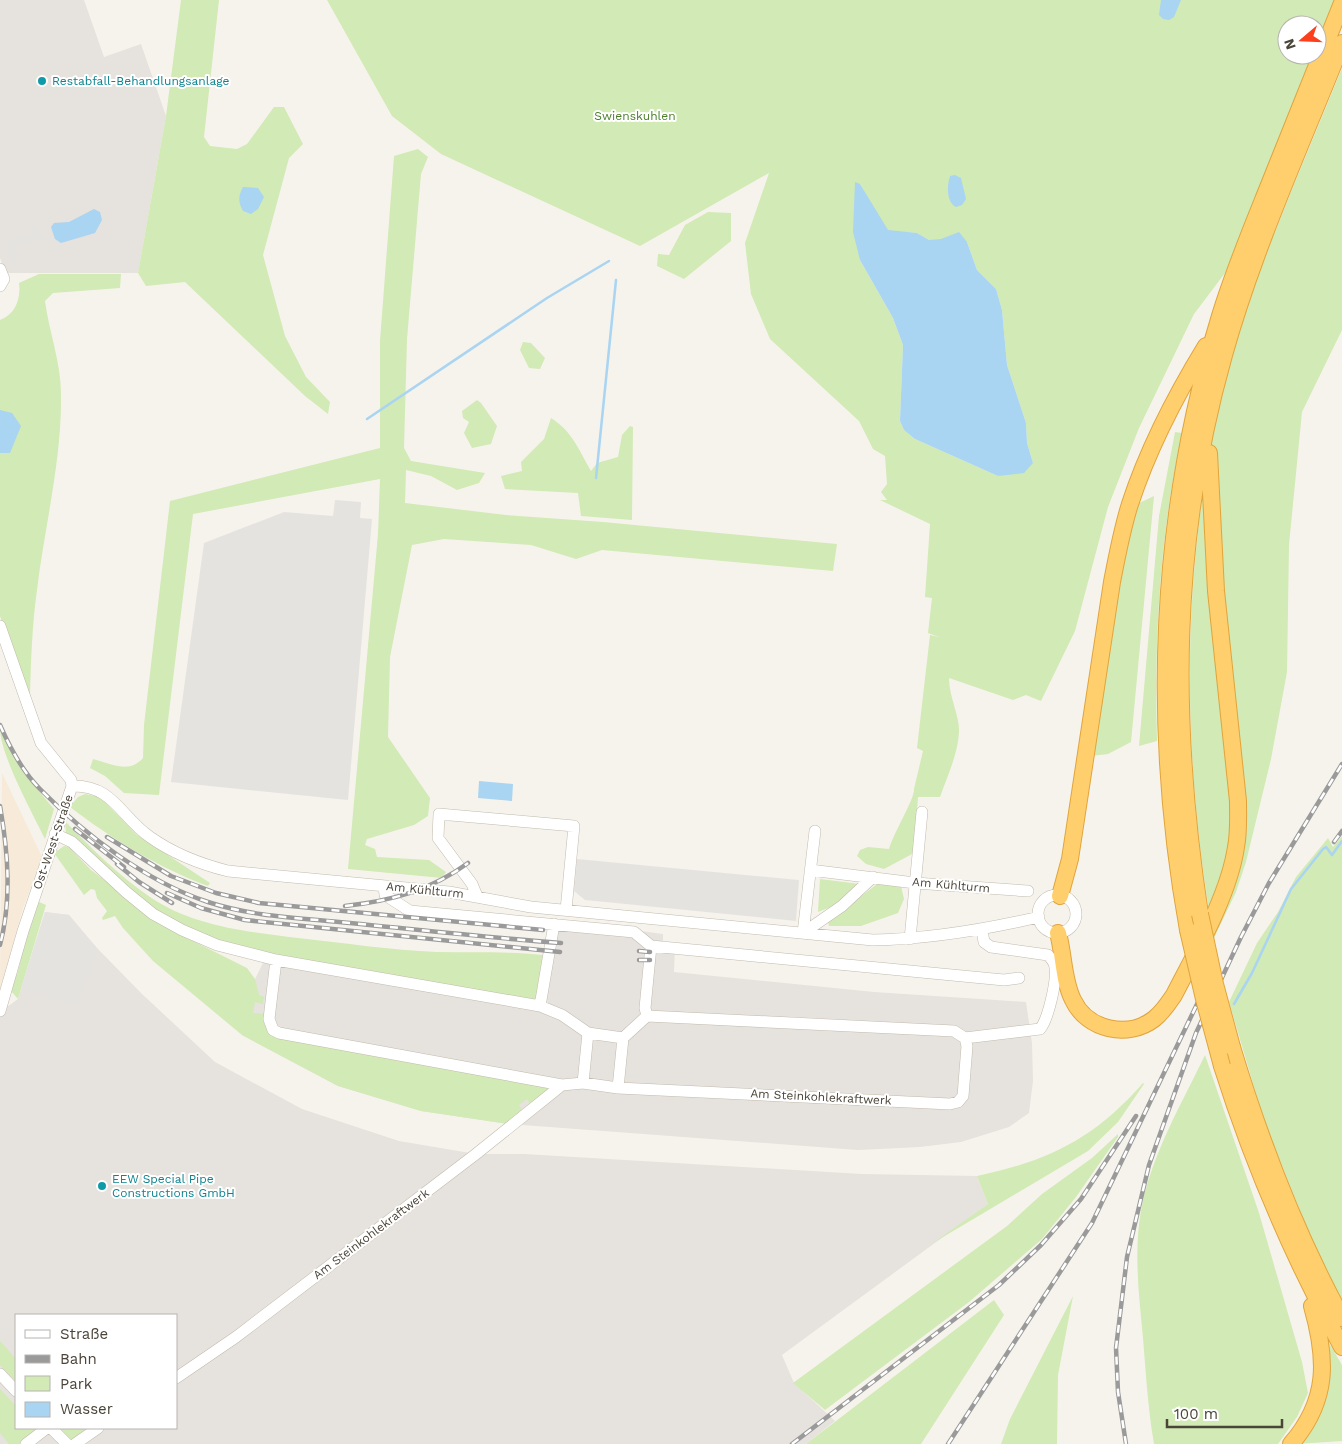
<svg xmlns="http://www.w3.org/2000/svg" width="1342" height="1444" viewBox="0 0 1342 1444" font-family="'Work Sans',sans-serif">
<rect width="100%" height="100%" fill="#f6f3ec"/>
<path fill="#f7ead8" d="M2 773 42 857 23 908 0 989Z"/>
<path fill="#e6e2dd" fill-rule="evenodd" d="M0 0H84L104 57 141 44 166 116 138 273H6L0 258Z
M45 912 69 915 98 949 142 994 215 1062 302 1109 399 1141 476 1154H524L862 1174 977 1176 988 1204 782 1355 794 1383 835 1421 806 1444H0V1012L18 999ZM16 1315H176V1428H16Z
M549 919 663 934V942L675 945 674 972 874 992 1026 1002 1032 1043 1033 1081 1029 1113 1009 1127 961 1142 920 1147 858 1150 509 1124 421 1111 338 1086 242 1035 255 979 267 955 533 1000 537 997Z"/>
<path fill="#d2eab5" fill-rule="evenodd" d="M181 0H219L204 137 210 146 237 149 247 144 274 107H284L303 144 289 158 263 255 285 336 306 377 330 402 328 414 305 396 185 282 146 286 138 273 166 116Z
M327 0H1334L1317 42V25H1287V55H1312L1225 273 1194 314 1139 428 1108 507 1075 631 1041 701 1026 695 1013 700 949 678C949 697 960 717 959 732 958 754 947 777 940 797H918L914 853 884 869 866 864 857 856 860 850 868 847 889 849C893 834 915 798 914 789L923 751 917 748 930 635 939 637 928 633 932 598 925 597 930 524 880 500H887L881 492 887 484 885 456 873 449 859 421 770 339 751 294 745 243 769 173 640 246 441 154 392 116ZM860 184 887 231 917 233 929 240 967 242 977 270 996 289 1002 310 1007 365 1026 423 1027 443 1033 463 998 476 915 439 904 430 900 421 903 345 893 318 860 260Z
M1342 68V330L1302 412 1289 545 1287 672 1271 759 1246 862 1236 892 1214 938C1175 727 1180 493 1253 290 1280 215 1312 142 1342 68Z
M418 149 428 157 421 174 407 339 404 448 411 461 485 473 479 483 457 490 431 476 406 470 405 503 506 515 603 522 837 544 833 571 602 550 576 559 531 545 444 539 412 545 390 657 388 737 430 798 428 816 414 825 367 839 365 845 375 849 377 857 429 860 446 872 442 878 348 869 378 534 380 479 193 514 159 795 124 793 105 776 90 768 93 759C112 764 129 774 143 758L144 725 170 501 380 448V341L394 156Z
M708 212 731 213V241L684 279 657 266 658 254 669 255 685 225Z
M39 274H121L120 288 53 293 45 301C49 332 61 362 61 394 62 460 45 524 37 590 32 625 31 661 30 696L22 680 0 616V320C16 314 21 298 19 283Z
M523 342 531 343 545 358 540 369 529 368 520 350Z
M477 400 481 403 497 426 491 444 472 448 464 433 469 422 463 418 462 411Z
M551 418C572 431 579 450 591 471L597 463 618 457 622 435 630 426 633 427 632 520 581 516 578 493 505 489 501 476 522 471 521 462 544 439Z
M1175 432 1182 433C1160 534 1154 638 1157 741L1139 746 1159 516Z
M1154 496 1131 742 1108 754 1091 756 1118 591 1135 505Z
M0 728C14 759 32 784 54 809L45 839C33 814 0 755 0 728Z
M85 794 100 797 136 834 210 883 208 886C159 868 112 839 70 807L78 797Z
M65 821C91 848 119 876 150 897 192 926 248 932 298 938 344 943 391 950 437 952 473 953 508 951 543 955L537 997 533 1000 255 953 206 938 148 906 66 834Z
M1342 836V1301L1314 1245 1265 1124 1229 1002 1257 943 1278 912 1296 877 1328 838 1333 847Z
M64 846 69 847 91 870 171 930 247 968 255 979 259 995 264 997 263 1004 255 1002 253 1013 264 1014C263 1026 266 1030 275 1036L553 1088 530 1104 527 1099 519 1105 522 1110 528 1106 508 1124 421 1111 338 1086 242 1035 153 961 123 928 115 916 103 920 102 918 107 911 97 898 95 890 91 889 84 895 54 853Z
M820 879 860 884 841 903 818 912Z
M877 884 901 886 904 899 898 913 861 926H829L828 922Z
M37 901 46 905 18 999 11 991 14 974 17 975 21 959 18 958Z
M1205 1055 1259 1213 1302 1362 1308 1393 1297 1417 1278 1444H1154C1148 1409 1146 1374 1143 1338 1139 1294 1133 1250 1142 1205 1153 1152 1182 1103 1205 1055Z
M1143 1083 1144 1084 1118 1122 1088 1151 933 1243 988 1204 977 1176C1048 1161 1094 1139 1143 1083Z
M1118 1134V1137L1076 1197 1042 1239 969 1302 825 1410 793 1383 1007 1226 1042 1194 1092 1158Z
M1073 1296 1058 1375 1057 1444H1001L1010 1419Z
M994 1300 1004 1315 921 1444H806Z
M0 1341 16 1359V1382L0 1365Z
M1328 1341 1342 1365V1441L1296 1444Z
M0 1389 16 1406V1428H36L35 1434 23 1444H9L0 1433Z
M60 1428H92L71 1440Z"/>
<path fill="#e5e3e0" d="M43 228 46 236 15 247 20 262 12 265 4 242Z
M335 500 361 502 360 518 372 519 348 800 171 782 204 543 284 512 333 516Z
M577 859 799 880 796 921 585 900 574 891Z
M45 912 69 915 97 949 77 1005 21 988Z"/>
<path fill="#a9d4f2" d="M1161 0H1181L1174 17 1169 20 1163 19 1159 15Z
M955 175 961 178 966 199 962 205 956 207C946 202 947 185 950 176Z
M855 182 860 184 888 230 917 233 929 240 941 239 959 232 967 242 977 270 996 289 1002 310 1007 365 1026 423 1027 443 1033 463 1024 473 998 476 915 439 904 430 900 421 903 345 893 318 860 260 853 232Z
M243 187 258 188 264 197 258 209 251 214 243 211C238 202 238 196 243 187Z
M94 209 100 212 102 220 95 233 61 243 55 239 51 227 54 223 69 222Z
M0 410 12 413 21 426 10 453H0Z
M479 781 513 784 512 801 478 798Z"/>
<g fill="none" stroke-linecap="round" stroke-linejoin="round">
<path stroke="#a9d4f2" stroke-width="2.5" d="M367 419 547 298 609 261
M596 478 616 280
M1234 1004 1252 973 1291 889 1323 849 1326 847 1332 855 1342 841"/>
<defs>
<path id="minor" d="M0 269 4 279 0 286
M0 626 41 743 71 780 72 786 23 931 0 1011
M72 786C113 785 120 816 150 837 174 854 200 864 228 871L449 892 531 907 873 940C929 939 983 930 1039 917
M55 834 72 842 126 892 153 914 182 930 217 945 276 960 540 1006 562 1015 588 1033
M810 870 915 883 1028 891
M384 886 385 895 410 911 634 932 651 946 1004 980 1019 978
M1038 914a19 19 0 1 1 38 0a19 19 0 1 1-38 0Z
M477 896 472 884 438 838 439 814 574 826 566 910
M803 933 815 831
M803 933 842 906 873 877
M910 939 922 812
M276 960 269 1019 273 1030 279 1033 562 1085
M540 1006 554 924
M647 1016 645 1008 651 946
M965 1038 1040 1029C1048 1020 1057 981 1055 968 1055 962 1051 959 1048 955L991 947 984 942 982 930
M583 1083 588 1033 623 1038 618 1088
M0 1374 16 1391
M176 1378 236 1337 476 1154 562 1085 583 1083 618 1088 950 1104 958 1102 963 1096 967 1046 965 1038 954 1031 647 1016 623 1038
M51 1428 67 1444
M26 1444 47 1428
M75 1444 98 1428"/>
<path id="highway" d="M1060 896 1070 859 1112 582C1117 556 1122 529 1130 504 1148 449 1176 395 1206 346
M1200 914C1171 723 1171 542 1224 355 1254 248 1301 146 1342 43
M1188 930C1151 725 1159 516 1220 316 1233 273 1250 232 1267 190 1292 127 1317 65 1342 3
M1058 933C1064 955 1063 980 1073 1000 1087 1030 1128 1039 1154 1019 1163 1012 1168 1004 1174 995 1196 952 1229 895 1236 847 1239 832 1238 816 1238 801L1216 591 1209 453
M1232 1047C1260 1140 1295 1232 1342 1318
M1222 1066C1253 1164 1293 1257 1342 1347
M1291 1444C1329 1400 1327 1359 1312 1306"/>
</defs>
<use href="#minor" stroke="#c2bbae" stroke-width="12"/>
<use href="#highway" stroke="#e0a43c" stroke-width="18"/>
<use href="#minor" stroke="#fff" stroke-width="11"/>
<use href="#highway" stroke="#ffcf6e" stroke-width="16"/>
<defs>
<path id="rail" d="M0 725C10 748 23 772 40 789 85 835 147 882 208 902 253 917 303 918 350 923 421 930 491 938 561 943
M0 806C8 852 12 899 0 945
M75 829 124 867
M107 837 171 876 216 893 259 903 543 930
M1334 842 1342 831
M117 864 139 882 172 903
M167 893 201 908 245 920 560 952
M345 906C390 901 430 891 468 863
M639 951 650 952
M639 960H650
M792 1444 999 1285 1041 1245 1081 1199 1136 1116
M948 1444 1092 1223 1211 975
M1126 1444 1118 1392 1116 1348 1127 1257 1149 1165 1196 1033 1241 937 1269 883 1342 764"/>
</defs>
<use href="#rail" stroke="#9a9a9a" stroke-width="4.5"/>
<use href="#rail" stroke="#fff" stroke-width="2.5" stroke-dasharray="8" stroke-linecap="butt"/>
<defs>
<path id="highway-bridge" d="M1200 914 1215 984 1232 1047
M1188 930 1204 999 1222 1066"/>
</defs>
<use href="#highway-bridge" stroke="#e0a43c" stroke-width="18" stroke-linecap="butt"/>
<use href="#highway-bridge" stroke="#ffcf6e" stroke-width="16"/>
</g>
<g fill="#0f9aa8" stroke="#fff" stroke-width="2">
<circle cx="42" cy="81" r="5"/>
<circle cx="102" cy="1186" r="5"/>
</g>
<g text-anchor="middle" stroke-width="4" stroke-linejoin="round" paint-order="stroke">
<g font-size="12" fill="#0d838f" stroke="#fff" text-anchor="start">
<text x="52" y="85">Restabfall-Behandlungsanlage</text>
<text x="112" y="1183">EEW Special Pipe<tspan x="112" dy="14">Constructions GmbH</tspan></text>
</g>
<g font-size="12" fill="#4a7f2a" stroke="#fff">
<text x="635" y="120">Swienskuhlen</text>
</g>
<g font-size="12" fill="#4b4439" stroke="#fff">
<text transform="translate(53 842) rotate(-71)" y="4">Ost-West-Straße</text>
<text transform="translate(951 885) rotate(5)" y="4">Am Kühlturm</text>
<text transform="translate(425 890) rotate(6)" y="4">Am Kühlturm</text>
<text transform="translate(821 1097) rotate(3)" y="4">Am Steinkohlekraftwerk</text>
<text transform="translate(371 1234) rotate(-37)" y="4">Am Steinkohlekraftwerk</text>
</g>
</g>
<rect x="15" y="1314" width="162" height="115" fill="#ffffff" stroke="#b7b4b0"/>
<rect x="25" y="1330" width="25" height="8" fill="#ffffff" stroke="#b7b4b0"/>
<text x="60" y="1339" font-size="15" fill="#4b4439">Straße</text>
<rect x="25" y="1355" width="25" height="8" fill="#9a9a9a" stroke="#b7b4b0"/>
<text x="60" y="1364" font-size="15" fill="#4b4439">Bahn</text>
<rect x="25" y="1376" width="25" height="15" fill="#d2eab5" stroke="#b7b4b0"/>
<text x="60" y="1389" font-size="15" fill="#4b4439">Park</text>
<rect x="25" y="1402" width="25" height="15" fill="#a9d4f2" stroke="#b7b4b0"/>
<text x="60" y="1414" font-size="15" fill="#4b4439">Wasser</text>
<g transform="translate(1302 40) rotate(251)"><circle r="24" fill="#ffffff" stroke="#b7b4b0"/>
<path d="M0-4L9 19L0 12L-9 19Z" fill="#fc3f1d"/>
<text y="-8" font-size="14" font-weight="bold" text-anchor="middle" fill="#4b4439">N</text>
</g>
<path d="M1167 1419v8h115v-8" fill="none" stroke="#4b4439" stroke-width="2.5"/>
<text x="1174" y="1419" font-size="15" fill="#4b4439" stroke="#ffffff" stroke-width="4" paint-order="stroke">100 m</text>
</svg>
